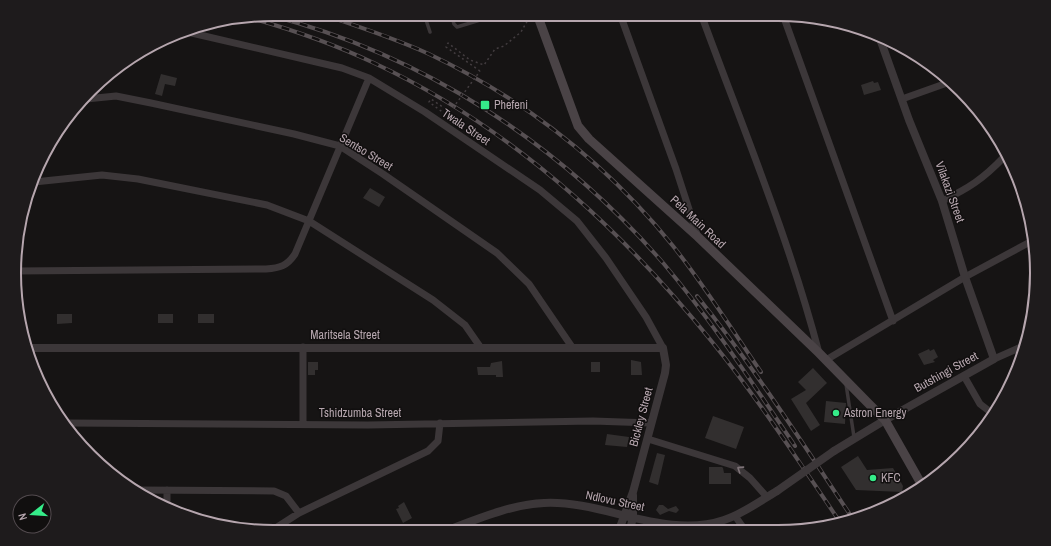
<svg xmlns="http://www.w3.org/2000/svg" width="1051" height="546" viewBox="0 0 1051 546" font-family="'Archivo Narrow',sans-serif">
<rect width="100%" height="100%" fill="#161414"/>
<path fill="#322f2f" d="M161 74 177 78 175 86 165 84 162 96 155 94Z
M873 81 874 83 878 82 881 90 864 95 861 85Z
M370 188 385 197 379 207 363 198Z
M57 314H72V323L57 324Z
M158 314H173V323H158Z
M198 314H214V323H198Z
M929 349 930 351 934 349 938 357 933 360 935 362 924 365 918 354Z
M631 360 641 362 642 375H631Z
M502 361 503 377H496V375H478L477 367H490L491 363Z
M308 362H318V370H315V375H308Z
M591 362H600V372H591Z
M813 368 827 383 806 403 820 425 811 431 791 399 806 390 798 382Z
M826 401 846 403 845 424 824 422Z
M713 416 744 427 736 449 705 438Z
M607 434 629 437 627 447 605 445Z
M657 453 665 455 658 485 649 482Z
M858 456 867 470 893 468 903 486 902 492 856 490 841 467Z
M709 467H722L723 468 724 473H731V484H709Z
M404 502 412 518 403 523 396 509 399 508 398 506Z
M659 505H663L668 509 676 506 679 510 676 513 669 511 660 515 656 510Z"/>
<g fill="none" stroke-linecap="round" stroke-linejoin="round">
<path stroke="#433d40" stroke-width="1.5" stroke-dasharray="2 3" stroke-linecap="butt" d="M480 71 446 47 448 43 470 60 484 65 495 49 504 46 521 32 529 18
M450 112 431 99 429 102 457 123 456 124"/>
<path stroke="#3c3739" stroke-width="3.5" d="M424 14 430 32
M451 14 454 24 457 27 490 17
M425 18 435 14
M846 384 854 437"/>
<path stroke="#3c3739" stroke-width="7" d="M620 14 676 169 698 237
M701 14C742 126 789 238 819 353
M783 15 893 321
M183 31 342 68 369 78 425 112 540 190 577 221 606 258 646 317 663 348
M86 99 116 96 151 103 294 134 340 146 383 174 497 253 529 284 572 347
M902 99 947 83
M34 182 102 175 138 179 267 205 309 221 433 300 465 325 481 348
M942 201C969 188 983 179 1004 157
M16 271 266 269C280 268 287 266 295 254L369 78
M994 359 1021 347
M826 360 965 277 1030 242
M964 376 980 404 993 414
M68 423 368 425 593 421 651 423
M303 424V347
M648 439 735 466 750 478 767 497
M138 490 274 491 286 496 299 513
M167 508V490
M735 516 745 530
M271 531 299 513 428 451 438 441 440 423"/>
<path stroke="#3c3739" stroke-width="8" d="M28 348H663L666 365 665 373 633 492 619 530
M834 451 885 420 994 359 965 277 942 201 909 120 879 36
M630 530 633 517V495
M445 531C475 520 512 504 544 503 604 500 665 540 724 520 743 514 760 501 777 491"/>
<path stroke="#4a4346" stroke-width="9" d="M537 14 578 126 589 139 698 237 819 353 868 403 885 420 923 487"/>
<defs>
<path id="rail" d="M321 14C357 26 394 38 429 54 524 99 607 164 673 246 705 286 732 330 761 372
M269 15C424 55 560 144 664 264 712 321 753 384 795 446
M251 18C293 30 334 44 374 63 509 126 621 228 713 343 759 400 799 462 840 522
M697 296C754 367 803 444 853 519"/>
</defs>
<use href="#rail" stroke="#575053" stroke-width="4"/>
<use href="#rail" stroke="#110f0f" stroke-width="2.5" stroke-dasharray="8" stroke-linecap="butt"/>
<path stroke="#433d40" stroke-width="1.5" stroke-dasharray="2 3" stroke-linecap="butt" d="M450 112 480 71"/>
<path stroke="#3c3739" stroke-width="8" d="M777 491 834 451"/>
</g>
<defs><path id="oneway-chevron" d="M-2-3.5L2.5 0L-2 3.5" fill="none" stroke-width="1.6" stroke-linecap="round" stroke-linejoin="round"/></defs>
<use stroke="#7f7479" href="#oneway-chevron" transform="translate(740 469) rotate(-147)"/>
<g fill="#35ec89" stroke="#110f0f" stroke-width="1.5">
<rect x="480" y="100" width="10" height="10" rx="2"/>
<circle cx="836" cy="413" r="4"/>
<circle cx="873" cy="478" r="4"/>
</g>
<g text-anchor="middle" stroke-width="3" stroke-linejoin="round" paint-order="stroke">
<g font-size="12" fill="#b6a6ae" stroke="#110f0f" text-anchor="start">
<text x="494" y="109">Phefeni</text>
<text x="844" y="417">Astron Energy</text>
<text x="881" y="482">KFC</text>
</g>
<g font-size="12" fill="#b6a6ae" stroke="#110f0f">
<text transform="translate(466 127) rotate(34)" y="4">Twala Street</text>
<text transform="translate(366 152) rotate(31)" y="4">Sentso Street</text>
<text transform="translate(950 192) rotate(70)" y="4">Vilakazi Street</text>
<text transform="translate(698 222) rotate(43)" y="4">Pela Main Road</text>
<text x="345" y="339">Maritsela Street</text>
<text transform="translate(946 372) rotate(-29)" y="4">Butshingi Street</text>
<text x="360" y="417">Tshidzumba Street</text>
<text transform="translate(641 417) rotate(-75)" y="4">Bickley Street</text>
<text transform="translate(615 501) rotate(12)" y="4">Ndlovu Street</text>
</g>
</g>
<path d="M0 0H1051V546H0ZM273 21H778A252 252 0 0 1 1030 273V273A252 252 0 0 1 778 525H273A252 252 0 0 1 21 273V273A252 252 0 0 1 273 21Z" fill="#1e1b1c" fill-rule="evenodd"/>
<path fill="none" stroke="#b6a6ae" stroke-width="2" d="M273 21H778A252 252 0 0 1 1030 273V273A252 252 0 0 1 778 525H273A252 252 0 0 1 21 273V273A252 252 0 0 1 273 21Z"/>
<g transform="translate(32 514) rotate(253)"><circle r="19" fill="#110f0f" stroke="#534b4f"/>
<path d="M0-3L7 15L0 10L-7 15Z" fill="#35ec89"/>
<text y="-6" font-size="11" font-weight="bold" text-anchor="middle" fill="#b6a6ae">N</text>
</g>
</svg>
